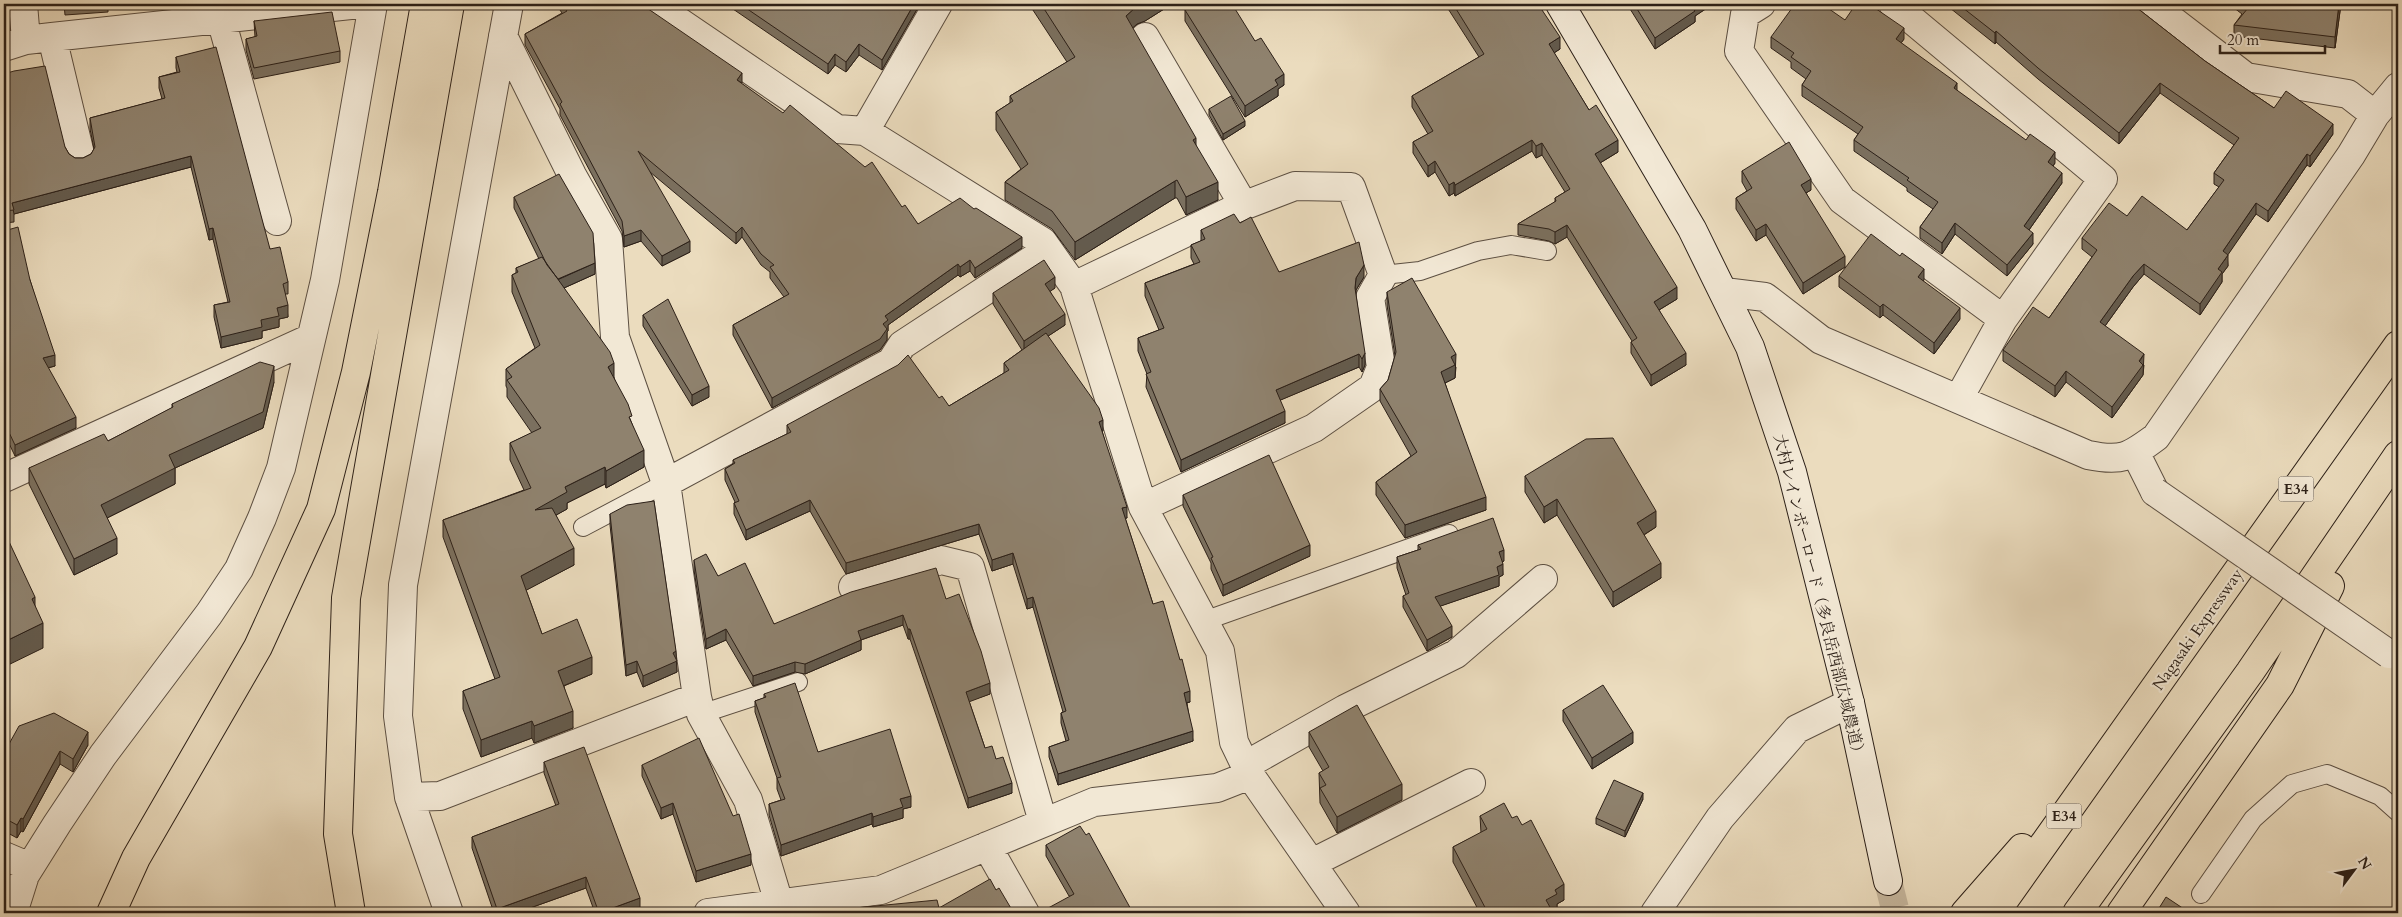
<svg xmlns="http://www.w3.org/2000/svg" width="2402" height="917" viewBox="0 0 2402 917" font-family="Cardo,'Noto Serif JP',serif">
<rect width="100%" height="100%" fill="#ebdcbe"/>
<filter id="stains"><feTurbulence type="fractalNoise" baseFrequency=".004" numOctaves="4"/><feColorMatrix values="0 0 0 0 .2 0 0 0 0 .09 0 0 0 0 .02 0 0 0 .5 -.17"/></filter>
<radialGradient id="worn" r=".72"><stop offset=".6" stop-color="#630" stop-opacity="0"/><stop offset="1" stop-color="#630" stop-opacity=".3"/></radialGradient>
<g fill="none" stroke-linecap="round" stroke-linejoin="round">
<path stroke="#c5b69d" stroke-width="28" stroke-dasharray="28 14" stroke-linecap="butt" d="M1888 881 1896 913"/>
<defs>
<path id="lane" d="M1383 275 1420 271 1478 251 1511 245 1547 251
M583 527 666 483
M1204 621 1449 534
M701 714 798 682
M2201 894 2253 819 2292 784 2327 774 2380 796 2398 812"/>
<path id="street" d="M23 4 26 40
M653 4 837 129 865 131
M938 4 865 131 1043 242 1074 286 1143 507 1220 651 1234 742 1250 775 1346 913
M1761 4 1745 14 1739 51 1842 200 2003 319 1959 398
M1893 4 2103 179 2003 319
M2151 4 2246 77 2348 94 2375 115
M221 19 277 221
M503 36 572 175 608 239 615 337 666 483
M52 37 80 154
M1145 37 1244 206
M4 47 26 40 52 37 360 4
M1074 286 1235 209 1295 186 1351 187 1383 275 1370 298 1381 367 1373 387 1314 428 1143 507
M1724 292 1765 297 1821 340 2088 455C2122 462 2129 457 2156 437L2351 155 2375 115 2398 87
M2135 452 2155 492
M4 478 311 338
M853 587 941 560 970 567 1043 822
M697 697 701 714 748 800 779 903
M1246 765 1345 709 1456 654 1543 579
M409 797 440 796 697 697 666 483 891 362 902 345 1047 250
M987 846 1025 913
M4 856 30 867
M1312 863 1471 783
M13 913 25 875 57 824 103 755 209 614 239 569 262 518 281 468 325 280 373 4
M449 913 409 797 398 716 403 585 509 4
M708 913 881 890 1094 802 1217 788 1250 775
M1655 913 1720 818 1797 729 1850 703"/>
<path id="secondary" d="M1560 4 1692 229 1750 347 1792 472 1850 703 1888 881"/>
<path id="highway" d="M111 913 136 858 258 647 321 509 356 372 392 192 425 4
M351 913 338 834 346 598 450 4
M1965 913 2022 848
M1995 913 2398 345
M2077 913 2250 672 2398 455
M2121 913 2280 685 2330 586"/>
</defs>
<use href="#lane" stroke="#5c4f42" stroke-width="20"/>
<use href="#street" stroke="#5c4f42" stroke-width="30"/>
<use href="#secondary" stroke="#2c2018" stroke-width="30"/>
<use href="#highway" stroke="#2c2018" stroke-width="30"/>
<use href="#lane" stroke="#f2e8d5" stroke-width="18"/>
<use href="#street" stroke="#f2e8d5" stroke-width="28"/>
<use href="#secondary" stroke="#f2e8d5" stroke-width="28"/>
<use href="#highway" stroke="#ebdcbe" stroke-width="28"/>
<defs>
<path id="street-bridge" d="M2155 492 2389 654"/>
</defs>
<use href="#street-bridge" stroke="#5c4f42" stroke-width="30" stroke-linecap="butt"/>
<use href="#street-bridge" stroke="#f2e8d5" stroke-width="28"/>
</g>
<path fill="#7b705f" stroke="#2c2018" d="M64 4H108V12L65 15Z
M160 4H188L161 9Z
M556 4H642L742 84 902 207 918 224 1022 248 975 278 970 271 960 277 958 275 888 325V331L887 332V340L880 350 772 408 733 335V325L784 297 770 278V272L761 265 742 237 736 244 650 172 690 252 662 266 641 241 624 247 622 231 560 115V109L525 45V34L562 13Z
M733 4H920L882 70 859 55 846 72 835 65 828 74 733 9Z
M1029 4H1172L1145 21 1137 24 1132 28 1196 146 1218 200 1186 215 1177 198H1175L1075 260 1052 229 1005 200V182L1021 169 996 130V112L1010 103V96L1067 62Z
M1445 4H1538L1560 49 1554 53 1589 110 1618 152 1600 163 1677 299 1659 310 1686 365 1651 386 1631 353V342L1632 341 1567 237 1555 244 1549 241 1518 235V224L1555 202V198L1565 192 1542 155 1536 158 1532 151 1455 196 1454 193 1449 196 1435 172 1428 177 1413 153V142L1428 134 1412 107V96L1479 57Z
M1627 4H1713L1695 16V22L1655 49Z
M1950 4H2132L2205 61 2274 108 2333 134 2310 167 2307 165 2268 222 2256 214 2227 255 2228 266 2222 274V282L2200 315 2144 274 2133 287 2105 326 2144 365 2143 375 2112 418 2066 382 2055 397 2003 361V350L2049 318 2092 257 2082 249V238L2127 216 2187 230 2219 187 2214 184V173L2234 145 2160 93 2119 144 2038 79 1996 42 1995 44 1950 8Z
M2229 4H2341L2335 48 2234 36V25L2242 14Z
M1185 10 1255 41 1284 85 1278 89V96L1245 117 1185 21Z
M1845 20 1904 39 1901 43 1957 91 2055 163 2053 166 2062 183 2029 230 2033 244 2007 276 1955 234 1942 254 1920 238V227L1933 209 1907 191V188L1854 151V140L1858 134 1802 96V85L1806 79 1791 68V62L1771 48V37Z
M254 21 340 51V62L254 79 246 50V39L255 37Z
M176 57 270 249 288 282V294H285L288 317 279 319V327L262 331V338L221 348 214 317V305L228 302 213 239 209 240 191 167 14 214V222L4 223V74L65 147 69 154 75 158H83L91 154 94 149 90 129V118L162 99 159 88V77L177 72 176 68Z
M1209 109 1245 126 1223 140 1209 115Z
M1742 171 1811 190 1806 193 1845 267 1803 294 1766 235 1756 241 1736 209V198L1747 191 1742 182Z
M514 197 595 274 564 288 614 378 632 424 644 467 606 488 605 484 567 503V509L556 515 574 565 526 590 542 634 592 674 564 686 573 728 534 743 532 738 481 757 463 709V691L495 679 443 537V520L524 490 510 460V443L532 433 507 397V388L506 386V369L535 348 512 292V275L516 273V268L539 259 514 208Z
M1240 223 1279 272 1364 277 1356 290V295L1365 365 1362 372 1359 367 1280 400 1285 423 1181 472 1146 387 1147 374 1138 351V338L1159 330 1145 296V283L1194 264 1191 258V245L1201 241V230Z
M4 231 30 280 55 366 48 368 76 428 15 456 4 433Z
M1839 276 1924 280 1923 281 1960 319 1934 354 1883 315 1880 318 1839 287Z
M1055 288 1050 291 1065 325 1048 336 1103 431H1102L1127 518H1125L1153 604 1190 702 1187 703 1193 741 1058 785 1049 757V747L1066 741 1061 723V713L1063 712 1033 607 1027 609 1013 564 992 571 979 534 846 574 810 511 746 540 734 514V503L735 502 725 480V469L733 464V460L787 434V425L939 398 949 406 1004 373V363L1022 350 993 304V293Z
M1387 292 1456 367 1455 378 1445 383 1486 510 1405 538 1376 495V482L1411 456 1380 401V389L1388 380 1395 356 1387 305Z
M643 315 709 397 692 406 643 326Z
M274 382 263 428 175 468V484L107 518 117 554 74 575 29 484V468L108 441 172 408V404Z
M1525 476 1656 527 1644 535 1661 578 1613 607 1557 515 1544 523 1525 492Z
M1183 495 1310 556 1223 596 1211 569V563L1183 506Z
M610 514 676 660 677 672 643 687 637 672 626 676 610 525Z
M1418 545 1504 561H1502L1503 575 1499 577V586L1440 606 1452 637 1427 651 1403 607V596L1406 595 1397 568V557L1418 550Z
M694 560 718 576 774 624 946 599 990 694 969 701 985 748 996 759 1012 793 968 808 910 639H908L903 625 861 640V650L805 674 795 672 753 686 726 640 706 649 694 570Z
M764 694 818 752 911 807 903 809V818L873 827 872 824 781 856 769 815V804L781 800 777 789V778L755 712V701L764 698Z
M1563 710 1633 743 1592 769 1563 721Z
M1309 732 1402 800 1337 833 1320 803 1319 773 1323 771 1309 747Z
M88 745 73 772 60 764 23 832 21 831 17 838 6 832 4 834V753Z
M544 762 640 909 628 913H595L586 888 516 913H494L472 848V837L556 806 544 773Z
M642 765 751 865 696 882 673 814 661 819 642 776Z
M1643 799 1625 837 1596 824V818Z
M1480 816 1512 818 1564 900 1557 904V910L1551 913H1480L1453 862V847L1481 833Z
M1046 845 1126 902 1069 896 1046 856Z"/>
<path fill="#645b4d" stroke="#2c2018" d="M914 4H920L882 70V60Z
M1144 4H1172L1145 21 1137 24 1126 34V16L1137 6Z
M1696 4H1713L1695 16V22L1655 49V38L1692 7Z
M2339 4H2341L2335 48V37Z
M1904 28V39L1896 50V39Z
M1996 31V42L1995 44V33Z
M1560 37V49L1549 56V44Z
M859 44V55L846 72V62Z
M835 54V65L828 74V64Z
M742 73V83L737 80Z
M1284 74V85L1278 89V96L1245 117V106L1275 80Z
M1957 83V94L1954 88Z
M2160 83V93L2119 144V133Z
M1245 121V126L1223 140V134Z
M2333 124V134L2310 167V156Z
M1196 138V156L1193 140Z
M1532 140V151L1455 196V185Z
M1618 140V152L1595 166V154Z
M1542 143V155L1536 158V146Z
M2055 152V163L2048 173V162Z
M2307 154V165L2268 222V211Z
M191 156V167L14 214 12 203Z
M1435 161V172L1428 177V166Z
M2062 173V183L2024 237V226Z
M1811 179V190L1801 196V185Z
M1175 181V198L1075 260V242Z
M1218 182V200L1186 215V197Z
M1454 182V193L1449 196V185Z
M2256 203V214L2223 262V251Z
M1955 223V234L1942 254V243Z
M1766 224V235L1756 241V230Z
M1567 225V237L1555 244V232Z
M742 227V237L736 244V233Z
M213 228V239L209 240V229Z
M641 230V241L624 247V236Z
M2033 233V244L2007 276V265Z
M1022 237V248L975 278V268Z
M690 241V252L662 266V256Z
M2228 255V266L2222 274V282L2200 315V304L2218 269Z
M1845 256V267L1803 294V283Z
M970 260V271L960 277V267Z
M595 263V274L555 292V281Z
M958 264V275L888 325V331L887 332V340L880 350 772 408V398L883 324 885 316Z
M2144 264V274L2133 287 2100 333V322L2133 276Z
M1364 265V277L1356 290 1355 300V288L1356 278Z
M1924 269V280L1918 288V277Z
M1055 277V288L1045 295V284Z
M1677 287V299L1654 313V302Z
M1883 304V315L1880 318V307Z
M288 305V317L279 319V327L262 331V338L221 348V337L261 320 277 308Z
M1960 308V319L1934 354V343Z
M1065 314V325L1024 352V341Z
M1365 353V365L1362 372V359Z
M1686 353V365L1651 386V375Z
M1359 354V367L1276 402V390Z
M1456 354 1455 378 1441 385V372L1451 357Z
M2144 354 2143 375 2112 418V407Z
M55 355V366L43 369V358Z
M614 363V380L608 367Z
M274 366V382L263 428 175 468V484L101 521V505L169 455Z
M2066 371V382L2055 397V386Z
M709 386V397L692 406V395Z
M1285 411V423L1181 472V460Z
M76 417V428L15 456V445Z
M1103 420V431L1099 432V422Z
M644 450V467L606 488V471Z
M605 467V484L567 503V509L535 527V510L565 487Z
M1486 497V510L1405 538V525Z
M1557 499V515L1544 523V507Z
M810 500V511L746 540V530Z
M1127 507V518L1122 519V508Z
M1656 511V527L1637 539V523Z
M979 524V534L846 574V563Z
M117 538V554L74 575V559Z
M1310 545V556L1223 596V585Z
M574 548V565L521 593V576Z
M1504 550V561L1499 563V552Z
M1013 553V564L992 571V560Z
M1661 563V578L1613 607V592Z
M1503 564V575L1499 577V586L1435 608V597L1497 567Z
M35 597V622L32 599Z
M1033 597V607L1027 609V599Z
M903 615V625L858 641V631Z
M43 623V648L4 667V642Z
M1452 626V637L1427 651V640Z
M726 629V640L706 649V639Z
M908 629H910V639H908Z
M861 640V650L805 674V664Z
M676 651 677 672 643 687V676L673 653Z
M592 657V674L558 688V671Z
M637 661V672L626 676V665Z
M795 662V672L753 686V676Z
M990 683V694L966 703V692Z
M1190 691V702L1184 703V693Z
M573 711V728L534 743V726Z
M532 721V738L481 757V740Z
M1193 731V741L1058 785V774Z
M88 732V745L73 772V759Z
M1633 732V743L1592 769V758Z
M60 751V764L23 832V819Z
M1012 783V793L968 808V798Z
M1402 784V800L1337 833V817Z
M1643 793V799L1625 837V831Z
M911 796V807L903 809V818L873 827V817L900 799Z
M673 803V814L661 819V808Z
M872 813V824L781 856V845Z
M21 818V831L17 838V825Z
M6 819V832L4 835V822Z
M751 854V865L696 882V871Z
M586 877V888L516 913H497V909Z
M1564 884V900L1557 904V910L1551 913H1544L1546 900 1555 890Z
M640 898V909L628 913H599Z"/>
<path fill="#8f826e" stroke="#2c2018" d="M65 4H85L65 5Z
M562 4H642L644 6 742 73 737 80 783 113 790 105 865 167 872 162 902 207 905 205 918 224 960 198 974 209 976 208 1022 237 975 268 970 260 960 267 958 264 885 316 888 320 883 324 887 329 880 339 772 398 733 325 789 294 770 267 774 265 761 254 742 227 736 233 638 151 690 241 662 256 641 230 624 236 622 221 560 104 562 102 525 34 567 11Z
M740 4H914L882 60 859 44 846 62 835 54 828 64Z
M1041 4H1144L1137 6 1126 16 1196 138 1193 140 1218 182 1186 197 1177 180 1175 181 1075 242 1052 211 1005 182 1028 164 996 112 1013 101 1010 96 1075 57Z
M1195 4H1232L1255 41 1261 38 1284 74 1275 80 1278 85 1245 106 1185 10Z
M1453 4H1538L1560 37 1549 44 1589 110 1596 105 1618 140 1595 154 1677 287 1654 302 1686 353 1651 375 1631 342 1637 338 1567 225 1555 232 1549 229 1518 224 1556 201 1555 198 1570 189 1542 143 1536 146 1532 140 1455 185 1454 182 1449 185 1435 161 1428 166 1413 142 1433 131 1412 96 1484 54Z
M1634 4H1696L1692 7 1695 11 1655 38Z
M1795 4H1822L1845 20 1856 4H1869L1904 28 1896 39 1957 83 1954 88 2026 140 2030 134 2055 152 2048 162 2062 173 2024 226 2033 233 2007 265 1955 223 1942 243 1920 227 1938 202 1907 180 1909 178 1854 140 1863 127 1802 85 1811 71 1791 57 1794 53 1771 37Z
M1958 4H2132L2205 61 2274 108 2286 91 2333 124 2310 156 2307 154 2268 211 2256 203 2223 251 2228 255 2218 269 2222 272 2200 304 2144 264 2133 276 2100 322 2144 354 2139 361 2143 365 2112 407 2066 371 2055 386 2003 350 2033 307 2049 318 2097 250 2082 238 2109 203 2127 216 2142 196 2187 230 2224 180 2214 173 2239 138 2160 83 2119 133 2038 68 1996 31 1995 33Z
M2243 4H2339L2335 37 2234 25 2248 8Z
M332 12 340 51 254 68 246 39 257 36 254 21Z
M216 47 270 249 280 247 288 282 283 284 288 305 277 308 279 316 261 320 262 327 221 337 214 305 230 302 213 228 209 229 191 156 12 203 14 210 4 211V74L14 71 45 66 65 147 69 154 75 158H83L91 154 95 147 90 118 165 98 159 77 180 72 176 57Z
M1231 96 1245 121 1223 134 1209 109Z
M1789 142 1811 179 1801 185 1845 256 1803 283 1766 224 1756 230 1736 198 1752 188 1742 171Z
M559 174 593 233 595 263 558 279 547 265 514 197Z
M1234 214 1240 223 1251 217 1279 272 1359 242 1364 265 1356 278 1355 288 1365 353 1362 359 1359 354 1276 390 1285 411 1181 460 1146 374 1151 372 1138 338 1164 328 1145 283 1200 262 1191 245 1205 239 1201 230Z
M18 227 30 280 55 355 43 358 76 417 15 445 4 422V231Z
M1871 234 1900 256 1902 253 1924 269 1918 277 1960 308 1934 343 1883 304 1880 307 1839 276Z
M542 257 610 352 614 363 608 367 628 404 632 416 629 417 644 450 606 471 605 467 565 487 567 492 535 510 552 508 574 548 521 576 542 634 577 619 592 657 558 671 573 711 534 726 532 721 481 740 463 691 500 677 443 520 531 488 510 443 541 428 507 380 512 377 506 369 540 345 512 275 518 272 516 268Z
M1044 260 1055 277 1045 284 1065 314 1024 341 993 293Z
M1412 278 1456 354 1451 357 1455 365 1441 372 1486 497 1405 525 1376 482 1417 452 1380 389 1388 380 1396 352 1387 292Z
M668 299 709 386 692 395 643 315Z
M1046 333 1099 408 1103 420 1099 422 1127 507 1122 508 1153 604 1163 601 1180 660 1182 659 1190 691 1184 693 1193 731 1058 774 1049 747 1069 740 1061 713 1066 711 1033 597 1027 599 1013 553 992 560 979 524 846 563 810 500 746 530 734 503 739 501 725 469 735 463 733 460 791 432 787 425 898 365 908 355 939 398 942 396 949 406 1009 370 1004 363Z
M260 362 274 366 263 412 169 455 175 468 101 505 117 538 74 559 29 468 104 434 108 441 173 407 172 404Z
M1613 438 1656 511 1637 523 1661 563 1613 592 1557 499 1544 507 1525 476 1586 439Z
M1269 455 1310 545 1223 585 1211 558 1213 557 1183 495Z
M654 501 676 651 673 653 677 661 643 676 637 661 626 665 610 514 627 505Z
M1493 518 1504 550 1499 552 1503 564 1497 567 1499 575 1435 597 1452 626 1427 640 1403 596 1409 593 1397 557 1421 549 1418 545Z
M4 531 35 597 32 599 43 623 4 642Z
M706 554 718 576 745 563 774 624 851 592 936 568 946 599 959 594 981 651 990 683 966 692 985 748 992 746 996 759 1003 757 1012 783 968 798 910 629H908L903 615 858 631 861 640 805 664 795 662 753 676 726 629 706 639 694 560Z
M795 683 818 752 890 729 911 796 900 799 903 807 873 817 872 813 781 845 769 804 785 799 777 778 781 777 755 701 766 697 764 694Z
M1603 685 1633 732 1592 758 1563 710Z
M1357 705 1402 784 1337 817 1320 788 1326 785 1319 773 1329 767 1309 732Z
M54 713 88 732 73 759 60 751 23 819 21 818 17 825 6 819 4 822V753L19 726Z
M699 738 733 816 739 814 751 854 696 871 673 803 661 808 642 765Z
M584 747 640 898 599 913 586 877 497 909 472 837 559 804 544 762Z
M1614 780 1643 793 1625 831 1596 818Z
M1504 803 1512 818 1517 816 1522 825 1531 820 1564 884 1555 890 1557 894 1546 900 1551 909 1544 913H1488L1453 847 1487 829 1480 816Z
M1080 826 1086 835 1089 833 1133 913H1039L1074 894 1046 845Z
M990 879 996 890 999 888 1012 910 1016 913H815L814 912 937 900 939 908Z
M2166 897 2190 913H2156Z"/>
<g text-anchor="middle" stroke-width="4" stroke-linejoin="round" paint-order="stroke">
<g fill="#f2e8d5" stroke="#675c51" stroke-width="1">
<rect x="2278.5" y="476.5" width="35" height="25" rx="4"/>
<rect x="2046.5" y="803.5" width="35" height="25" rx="4"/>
</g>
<g font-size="15" font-weight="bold" fill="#2c2018">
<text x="2296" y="494">E34</text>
<text x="2064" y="821">E34</text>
</g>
<g font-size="16" fill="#2c2018" stroke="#f2e8d5">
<text transform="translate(1820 597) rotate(76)" y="6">大村レインボーロード（多良岳西部広域農道）</text>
<text transform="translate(2197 629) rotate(-55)" y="6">Nagasaki Expressway</text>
</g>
</g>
<rect width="2402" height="917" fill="none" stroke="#ebdcbe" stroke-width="20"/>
<rect x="5" y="5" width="2392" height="907" fill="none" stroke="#2c2018" stroke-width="2.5"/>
<rect x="10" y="10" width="2382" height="897" fill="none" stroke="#2c2018"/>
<g transform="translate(2354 870) rotate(58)" stroke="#f2e8d5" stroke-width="4" paint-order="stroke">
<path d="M0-4L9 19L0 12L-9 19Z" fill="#2c2018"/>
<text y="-8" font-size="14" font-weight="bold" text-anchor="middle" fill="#2c2018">N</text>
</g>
<path d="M2220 45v8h105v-8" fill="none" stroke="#2c2018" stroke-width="2.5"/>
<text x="2227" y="45" font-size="15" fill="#2c2018" stroke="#f2e8d5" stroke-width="4" paint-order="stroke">20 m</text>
<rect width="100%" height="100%" filter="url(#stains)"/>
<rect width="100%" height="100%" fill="url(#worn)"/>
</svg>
